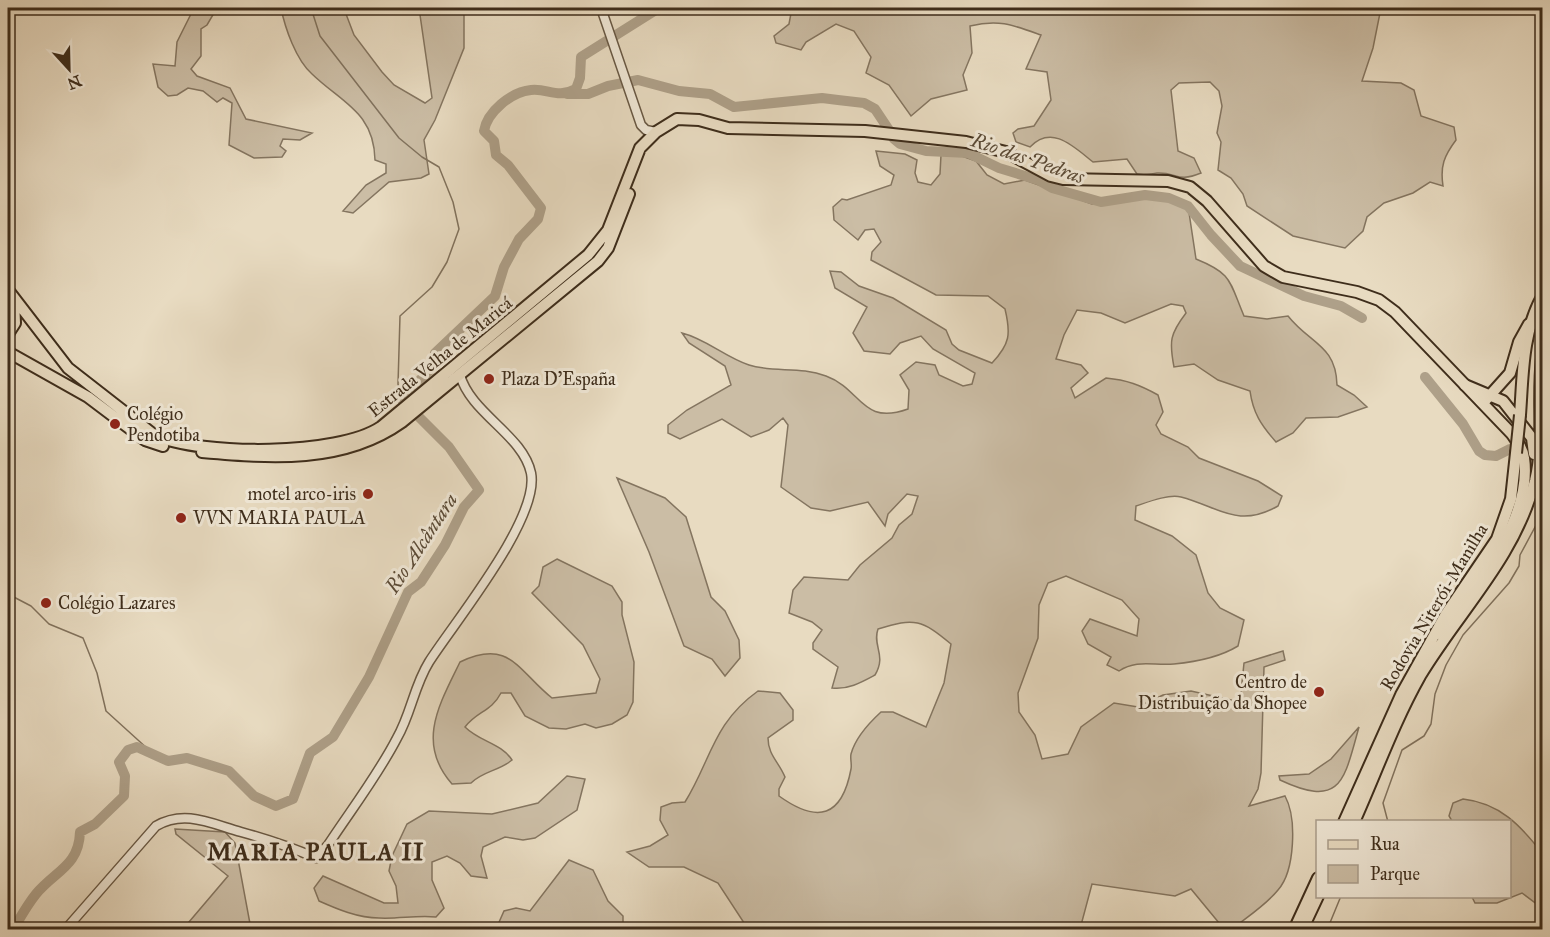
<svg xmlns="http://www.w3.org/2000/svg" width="1550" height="937" viewBox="0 0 1550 937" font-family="'IM FELL Great Primer',serif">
<rect width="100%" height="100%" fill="#e8dbc1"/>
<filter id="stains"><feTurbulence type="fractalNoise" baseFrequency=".00333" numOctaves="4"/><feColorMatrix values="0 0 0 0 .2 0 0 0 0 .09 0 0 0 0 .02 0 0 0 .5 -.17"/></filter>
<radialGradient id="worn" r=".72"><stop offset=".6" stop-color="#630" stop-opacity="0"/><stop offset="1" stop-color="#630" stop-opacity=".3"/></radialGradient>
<path fill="#cbbda5" stroke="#847560" stroke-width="1.5" d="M194 8H217L207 25 201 29V56L191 69 197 76 230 88 246 119 312 133 300 140 283 139 280 146 286 151 282 157 254 158 229 145 232 103 223 98 217 102 203 91 188 88 177 95 168 96 158 87 153 64 175 66 177 42Z
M281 8H348L346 14 354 35 382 72 394 85 425 103 432 98 419 8H464V48L435 120 424 140 429 174 421 178 389 182 353 213 343 211 366 185 386 173V164L375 160C374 112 342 103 312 74 296 60 285 28 281 8Z
M792 8H1381L1373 48 1362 81 1401 83 1414 90 1421 116 1454 127 1456 140C1444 156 1440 166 1443 186L1430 182 1413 193 1384 203 1367 217 1363 231 1345 248 1293 236 1247 206 1243 194 1231 178 1218 170 1221 142 1217 133 1222 106 1219 91 1210 82 1179 83 1171 90 1178 151 1194 158 1201 173C1177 183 1177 172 1157 173 1149 174 1146 176 1137 174L1127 159 1093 162C1074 147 1052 124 1030 147L1016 142 1013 133 1018 129 1034 126 1051 100 1047 72 1026 69 1041 35C1013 25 999 19 970 26L972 53 963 75 967 90 931 99 911 116 889 85 866 73 871 57 854 31 836 24 806 42 801 50 776 43 774 36 789 24Z
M876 151 905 154 917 160 915 173 918 182 931 185 940 174 941 155H959L976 161 987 175 1004 184 1025 180 1092 204 1145 195 1169 198 1188 206 1196 259C1233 274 1229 281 1244 316L1267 319 1288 316C1310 344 1336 345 1337 385L1354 395 1367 407 1338 417 1306 418 1293 433 1276 442C1261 425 1253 413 1250 391L1218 380 1194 364 1174 367C1169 341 1170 334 1186 313L1183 306 1171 304 1125 323 1101 313 1077 310 1064 335 1056 359 1081 365 1088 373 1071 388 1075 398 1106 378C1127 380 1140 385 1158 395L1163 412 1156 425 1161 434 1188 447 1199 458 1258 481 1282 496 1278 506C1238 529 1219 507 1181 497 1168 494 1148 502 1136 506L1135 520 1172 536 1196 555 1208 593 1220 608 1244 620 1238 646C1220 657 1195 662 1174 664 1154 666 1137 659 1119 671L1107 665 1111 657 1088 644 1082 631 1090 619 1137 636 1139 619 1122 600 1066 576 1048 583 1039 605 1038 638 1018 693 1019 712 1035 735 1042 759 1068 754 1081 727 1114 703 1138 707 1163 695 1191 691 1240 702 1244 663 1283 651 1285 660 1264 667 1261 773 1258 789 1249 806 1285 796C1297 818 1295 871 1278 890 1266 905 1247 917 1232 929H1224L1191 889 1175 896 1092 884 1080 929H748L718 883 684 867H649L627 852 650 846 668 835 660 820 661 807 672 803 685 802C711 760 713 723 758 691L780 693 793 710V720L768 738C768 755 779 762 785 777L779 789V796C818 824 842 817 851 769 852 764 850 759 851 754 855 739 869 723 881 712H893L926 727 944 683 951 644C922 620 915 617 878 629 872 646 887 655 875 675 862 682 848 690 832 688L838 667 813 649V643L822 630 812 622 789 613 793 590 804 577 848 580 860 565 892 538 899 525 912 514 918 496 907 494 888 514 885 526 868 502 830 511 811 508 781 487 788 425 783 418 769 430 751 437 722 419 680 439 668 433V425L687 410 731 385 725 366 689 343 682 333C706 339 725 357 749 365 774 373 800 366 826 376 862 389 861 426 908 409L909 390 900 375 916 362 935 365 939 375 963 386 972 384 975 373 933 349 921 336 900 343 890 354 864 351 853 333 867 307 835 288 830 271 841 272 859 286 893 298 946 330 952 344 959 350 992 363C1010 344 1011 334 1005 309L988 296 936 295 871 260 872 252 881 242 874 229 865 230 858 240 834 220 833 207 842 199 847 200 891 185 894 175 880 166Z
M617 478 665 498 686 517 711 597 725 611 739 640 740 658 725 676 712 659 684 646 649 552Z
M557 559 612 586 622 602V615L634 662 633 702 627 715 612 724 596 728 585 724 566 729 549 728 525 716 511 693H501C491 712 477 711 465 727 480 742 501 743 512 760 499 771 483 771 471 783L452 784C416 743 439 705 460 662 510 638 518 671 552 698L596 693 600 679 583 645 532 593 539 586 543 567Z
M1359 727C1344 780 1342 809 1280 780L1279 776 1309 774 1331 759Z
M567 776 585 779 577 810 535 838 523 840 505 837 483 847 481 856 487 878 471 876 460 863 447 856 432 862V880L444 908 436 917C417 915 399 919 379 918 358 918 337 909 319 901L314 888 323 876 384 903H398L396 886 389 871 392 856 407 824 429 811 492 814 538 803Z
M1463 799C1500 803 1521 826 1542 853V908L1522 893 1497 903H1475L1472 897 1510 896V822L1452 821 1449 816 1453 803Z
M175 829 225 832 235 843 251 929H183L228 876 176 834Z
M569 860 593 870 608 901 623 916V929H496L504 911 516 908 530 911Z"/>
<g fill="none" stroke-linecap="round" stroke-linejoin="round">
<path stroke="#81725d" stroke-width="1.5" d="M311 8 320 36 399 138 422 157 439 167 453 202 459 229 447 262 432 287 400 316 398 384 401 399
M8 594 31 606 49 624 83 638 97 673 106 711 149 750
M1388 822 1383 803 1402 750 1424 736 1431 724 1435 694 1446 665 1463 635 1509 583 1519 566 1520 555 1542 514
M1327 930 1341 896"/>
<path stroke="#aea089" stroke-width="10" d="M567 94H588L608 86 638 80 679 91 710 94 734 107 822 98 838 100 864 103 875 109 889 130
M894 139 900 144 926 151 968 153 999 168 1038 180 1052 188 1101 202 1145 195 1169 198 1188 206 1211 235 1240 266 1304 296 1341 306 1362 318
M1425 377 1463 424 1479 451 1485 455 1496 456 1510 449
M13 930C20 918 27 905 36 894 55 871 79 866 80 832L95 824 124 796 125 776 119 762 128 750 137 747 168 761 187 758 229 771 254 796 276 806 293 799 310 753 333 737 369 677 408 592 421 582 445 545 464 507 479 490 449 447 401 399 437 363 435 353 495 296 504 267 519 239 538 219 541 208 508 165 496 155 494 141 484 131C487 112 511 92 531 90 548 88 557 99 576 89L580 78 581 57 659 8"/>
<defs>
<path id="tertiary" d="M601 8 641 125 646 130 656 132
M65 930 156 826C185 809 212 824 241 832 270 840 289 846 316 858L328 845C351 810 378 775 397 738 411 714 414 686 429 662 453 624 540 519 531 473 523 435 471 414 460 375"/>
<path id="primary" d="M8 290 68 368 154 435C202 456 338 456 381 427L588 255 608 230 640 148 656 132 677 119 699 120 728 128 865 131 966 142 1006 152 1051 176 1063 179 1168 181 1190 187 1207 201 1264 266 1283 277 1357 292 1379 300 1395 312 1512 434C1517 441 1523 449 1524 458 1533 520 1474 589 1439 634
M8 334 15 323 14 301
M8 352 88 397 145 440 163 446
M1484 402 1510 373 1519 342 1529 324
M202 452C271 458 343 464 402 422L598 261 608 248 629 194"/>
<path id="trunk" d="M1465 385 1503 401 1532 438 1534 454
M1520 415C1523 375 1522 333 1542 297
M1344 822 1401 695 1446 614 1497 539 1511 499 1516 453
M1354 822C1376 773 1394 722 1420 676 1461 608 1513 561 1535 481 1545 441 1537 399 1542 358
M1294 930 1318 878
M1302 930 1318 896"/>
</defs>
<use href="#tertiary" stroke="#685844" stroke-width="11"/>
<use href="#primary" stroke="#3e2d1b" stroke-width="14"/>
<use href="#trunk" stroke="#3e2d1b" stroke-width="14"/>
<use href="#tertiary" stroke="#f0e8d7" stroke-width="8"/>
<use href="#primary" stroke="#e8dbc1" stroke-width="10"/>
<use href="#trunk" stroke="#e8dbc1" stroke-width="10"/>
<defs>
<path id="trunk-bridge" d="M1516 453 1520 415"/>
</defs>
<use href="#trunk-bridge" stroke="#3e2d1b" stroke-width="14" stroke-linecap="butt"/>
<use href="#trunk-bridge" stroke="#e8dbc1" stroke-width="10"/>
</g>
<g fill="#8f2418" stroke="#f0e8d7" stroke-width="2">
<circle cx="489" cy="379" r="6"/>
<circle cx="115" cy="424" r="6"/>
<circle cx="368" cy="494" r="6"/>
<circle cx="181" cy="518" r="6"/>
<circle cx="46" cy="603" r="6"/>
<circle cx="1319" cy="692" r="6"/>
</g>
<g text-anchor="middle" stroke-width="6" stroke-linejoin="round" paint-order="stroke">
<g font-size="18" fill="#3e2d1b" stroke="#f0e8d7">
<text transform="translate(440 357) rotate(-39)" y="6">Estrada Velha de Maricá</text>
<text transform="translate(1434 607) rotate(-59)" y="6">Rodovia Niterói-Manilha</text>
</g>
<g font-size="18" fill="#3e2d1b" stroke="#f0e8d7" text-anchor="start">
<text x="501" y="385">Plaza D'España</text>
<text x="127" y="420">Colégio<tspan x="127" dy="21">Pendotiba</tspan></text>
<text x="356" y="500" text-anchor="end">motel arco-iris</text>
<text x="193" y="524">VVN MARIA PAULA</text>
<text x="58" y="609">Colégio Lazares</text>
<text x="1307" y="688" text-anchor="end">Centro de<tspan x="1307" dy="21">Distribuição da Shopee</tspan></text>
</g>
<g font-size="20" font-style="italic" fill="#5a4a36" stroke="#f0e8d7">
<text transform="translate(1028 158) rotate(19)" y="7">Rio das Pedras</text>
<text transform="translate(421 543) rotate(-57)" y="7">Rio Alcântara</text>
</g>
<g font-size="24" font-weight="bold" letter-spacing="1.5" fill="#3e2d1b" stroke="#f0e8d7">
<text x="316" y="860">MARIA PAULA II</text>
</g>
</g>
<rect width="1550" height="937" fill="none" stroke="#e8dbc1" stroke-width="30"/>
<rect x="9" y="9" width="1532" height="919" fill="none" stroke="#3e2d1b" stroke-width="3"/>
<rect x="15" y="15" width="1520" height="907" fill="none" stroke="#3e2d1b" stroke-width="1.5"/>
<rect x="1316" y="820" width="195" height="78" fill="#f0e8d7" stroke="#a99d8c" stroke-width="1.5"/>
<rect x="1328" y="840" width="30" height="9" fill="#e8dbc1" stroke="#a99d8c" stroke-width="1.5"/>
<text x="1370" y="850" font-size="18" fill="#3e2d1b">Rua</text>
<rect x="1328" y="865" width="30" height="18" fill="#cbbda5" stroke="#a99d8c" stroke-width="1.5"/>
<text x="1370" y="880" font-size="18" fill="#3e2d1b">Parque</text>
<g transform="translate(69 69) rotate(158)" stroke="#f0e8d7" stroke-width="4.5" paint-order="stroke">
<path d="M0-4.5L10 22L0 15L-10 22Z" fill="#3e2d1b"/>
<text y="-9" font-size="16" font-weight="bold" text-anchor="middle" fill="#3e2d1b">N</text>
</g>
<rect width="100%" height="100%" filter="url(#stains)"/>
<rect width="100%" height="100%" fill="url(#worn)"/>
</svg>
